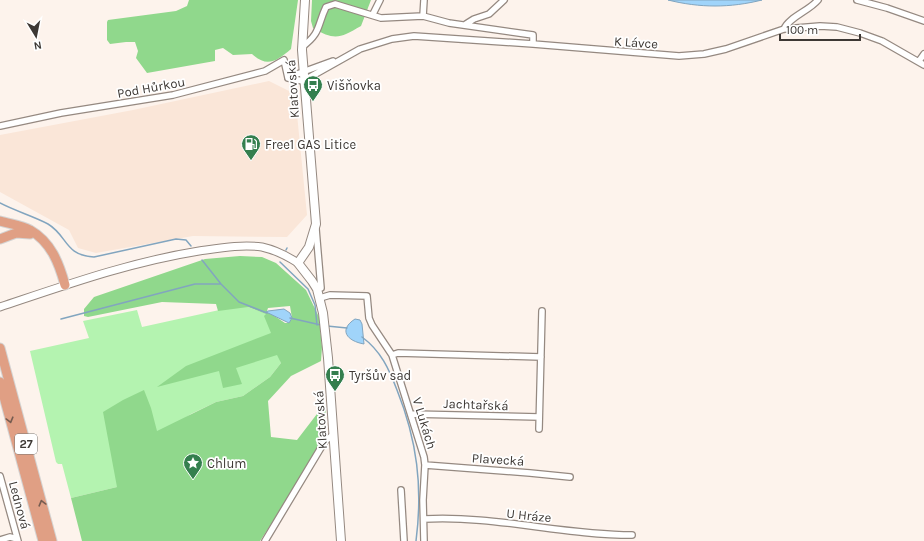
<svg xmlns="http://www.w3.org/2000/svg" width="924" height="541" viewBox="0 0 924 541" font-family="Karla,sans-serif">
<rect width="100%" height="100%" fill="#fdf3ec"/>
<path fill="#fae6d8" d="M269 81 295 94 307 215 287 237 193 236 96 253 78 248 69 230 0 192V135L133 110Z"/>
<path fill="#b4f3b0" d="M233 307H248L267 314 281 363 270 377 243 396 216 402 191 414 164 432 117 487 71 498 62 464H58L56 462 30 351 89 338 83 321 137 310 142 327Z"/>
<path fill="#90d88c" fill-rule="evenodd" d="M189 0H298L291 49C277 61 267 68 252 54L233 55 223 48 215 50V61L147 73 136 58 138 51 135 42H126L110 44 107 40V22L108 20 176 11 187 6Z
M312 0H371L361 26C340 38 335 41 313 28L311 21Z
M240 256 262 257 276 263 306 290 319 317 322 347 321 361 291 376 268 401 271 437 297 440 320 410 326 409 322 439 299 482 260 541H82L71 498 117 487 103 412 123 400 144 390 151 408 157 431 216 402 243 396 270 377 281 363 277 355 236 368 242 384 223 388 219 371 157 387 186 366 271 333 264 316 266 314 248 307 218 311 216 304 162 302 88 317 84 316V309L94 297 205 259ZM290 306 292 318 289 323H285L267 311 268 308Z"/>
<path fill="#a0d4fa" stroke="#82a5bf" d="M668 0H762C730 8 700 8 668 0Z
M284 309 290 313 292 318 289 323 266 312 268 311Z
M355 319 360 320 362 324 364 344C347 341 338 330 355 319Z"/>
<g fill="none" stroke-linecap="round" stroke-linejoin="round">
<path stroke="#82a5bf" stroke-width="1.5" d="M0 203C15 211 33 216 48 224 68 236 64 255 94 257L176 239 186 240 191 246
M286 250 287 248
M202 260 221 284 239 302 267 313
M280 262 308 289 315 305 317 325
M290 318 321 325
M61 319 195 284H220
M327 326 347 328
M362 337C381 351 389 369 397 390 417 440 423 487 416 541"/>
<defs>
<path id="minor" d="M857 0 887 8 924 21
M373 14 380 0
M423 16 424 0
M466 24 474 19 489 14 504 0
M784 29C789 17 809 11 818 0
M302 47C321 33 317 26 326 7L335 4 381 18 423 16 449 23 533 35V44
M919 61 924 54
M289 77 333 61
M288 78 303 81 360 49 392 39 414 36 533 44 679 56 704 54 726 49 784 29 820 26 837 27 860 33 882 41 924 65
M0 126 61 113 173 95 265 71 284 60 288 78
M316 229 321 288
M320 298 330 295 367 296 369 318 372 325 392 355 424 457 425 465 423 500 424 541
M392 355 398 353 541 357
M412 414 539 417
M539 429 542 311
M425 465 530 473 570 477
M0 476 18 541
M401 490 404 541
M424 519C493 515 562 535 632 535
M0 540 10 537 17 539
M265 541 325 441 333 435"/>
<path id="tertiary" d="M0 307C66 285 130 262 199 251 220 248 242 244 262 247 276 250 287 256 298 263"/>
<path id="secondary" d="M305 0 302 50 316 224 309 247 298 263 312 281 317 289 323 313 328 358 341 541"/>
<path id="trunk" d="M0 221C10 224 22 225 30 230 51 242 59 263 65 285
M0 239 16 233 30 234
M0 348 52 541
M0 382 43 541"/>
</defs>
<use href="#minor" stroke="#958981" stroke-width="8"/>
<use href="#tertiary" stroke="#958981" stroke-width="9"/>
<use href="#secondary" stroke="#958981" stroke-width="10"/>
<use href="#trunk" stroke="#d4d3d2" stroke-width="11"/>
<use href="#minor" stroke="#fff" stroke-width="5.5"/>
<use href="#tertiary" stroke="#fff" stroke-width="7"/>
<use href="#secondary" stroke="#fff" stroke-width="8"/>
<use href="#trunk" stroke="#e09f84" stroke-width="9"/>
</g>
<defs><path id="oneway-chevron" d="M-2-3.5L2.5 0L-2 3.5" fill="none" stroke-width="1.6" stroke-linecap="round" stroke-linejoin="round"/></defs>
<g stroke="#765c50">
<use href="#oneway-chevron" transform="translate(10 420) rotate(75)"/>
<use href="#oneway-chevron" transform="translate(42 503) rotate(-105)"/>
</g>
<defs>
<symbol id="bus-pin" viewBox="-11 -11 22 30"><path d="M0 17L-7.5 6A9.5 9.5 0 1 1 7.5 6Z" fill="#347f4e" stroke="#fff"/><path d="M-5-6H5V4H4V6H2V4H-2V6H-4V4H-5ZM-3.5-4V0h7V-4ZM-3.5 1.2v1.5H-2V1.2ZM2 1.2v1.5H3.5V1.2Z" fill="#fff"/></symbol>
<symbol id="fuel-pin" viewBox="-11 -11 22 30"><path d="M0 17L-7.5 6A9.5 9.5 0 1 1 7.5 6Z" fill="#347f4e" stroke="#fff"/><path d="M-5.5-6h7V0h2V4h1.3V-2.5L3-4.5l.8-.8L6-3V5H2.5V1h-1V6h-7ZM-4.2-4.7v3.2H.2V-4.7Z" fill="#fff"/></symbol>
<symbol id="sight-pin" viewBox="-11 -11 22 30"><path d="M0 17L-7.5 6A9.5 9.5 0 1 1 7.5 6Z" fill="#347f4e" stroke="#fff"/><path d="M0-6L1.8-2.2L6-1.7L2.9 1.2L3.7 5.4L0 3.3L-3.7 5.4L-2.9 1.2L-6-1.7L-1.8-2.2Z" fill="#fff"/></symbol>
</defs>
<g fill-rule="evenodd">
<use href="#bus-pin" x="302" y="74" width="22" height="30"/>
<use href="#fuel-pin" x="240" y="133" width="22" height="30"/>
<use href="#bus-pin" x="324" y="364" width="22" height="30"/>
<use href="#sight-pin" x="182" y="452" width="22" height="30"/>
</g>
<g text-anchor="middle" stroke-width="3.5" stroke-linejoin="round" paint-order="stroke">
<rect fill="#fff" stroke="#777471" stroke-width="1" x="15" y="434" width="22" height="20" rx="3"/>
<g font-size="12" font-weight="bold" fill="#3d3834">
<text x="26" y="448">27</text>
</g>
<g font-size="13" fill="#3d3834" stroke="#fff">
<text transform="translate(636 42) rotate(4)" y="5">K Lávce</text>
<text transform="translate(151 87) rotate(-10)" y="5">Pod Hůrkou</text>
<text transform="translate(292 89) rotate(-94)" y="5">Klatovská</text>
<text transform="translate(476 404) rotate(2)" y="5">Jachtařská</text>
<text transform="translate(320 420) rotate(-94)" y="5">Klatovská</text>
<text transform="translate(425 423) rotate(73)" y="5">V Lukách</text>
<text transform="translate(498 459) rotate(4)" y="5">Plavecká</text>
<text transform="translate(20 505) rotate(75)" y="5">Lednová</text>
<text transform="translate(529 515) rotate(6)" y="5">U Hráze</text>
</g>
<g font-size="13" fill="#3d3834" stroke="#fff" text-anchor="start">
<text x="327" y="90">Višňovka</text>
<text x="265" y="149">Free1 GAS Litice</text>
<text x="349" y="380">Tyršův sad</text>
<text x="207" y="468">Chlum</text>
</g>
</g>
<g transform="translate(36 36) rotate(170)" stroke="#ffffff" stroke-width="3" paint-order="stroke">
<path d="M0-3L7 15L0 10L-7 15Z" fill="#3d3834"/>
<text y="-6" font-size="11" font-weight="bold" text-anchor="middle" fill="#3d3834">N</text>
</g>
<path d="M780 34v6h80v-6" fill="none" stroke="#3d3834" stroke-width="2"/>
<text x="786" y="34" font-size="12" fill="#3d3834" stroke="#ffffff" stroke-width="3" paint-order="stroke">100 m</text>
</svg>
